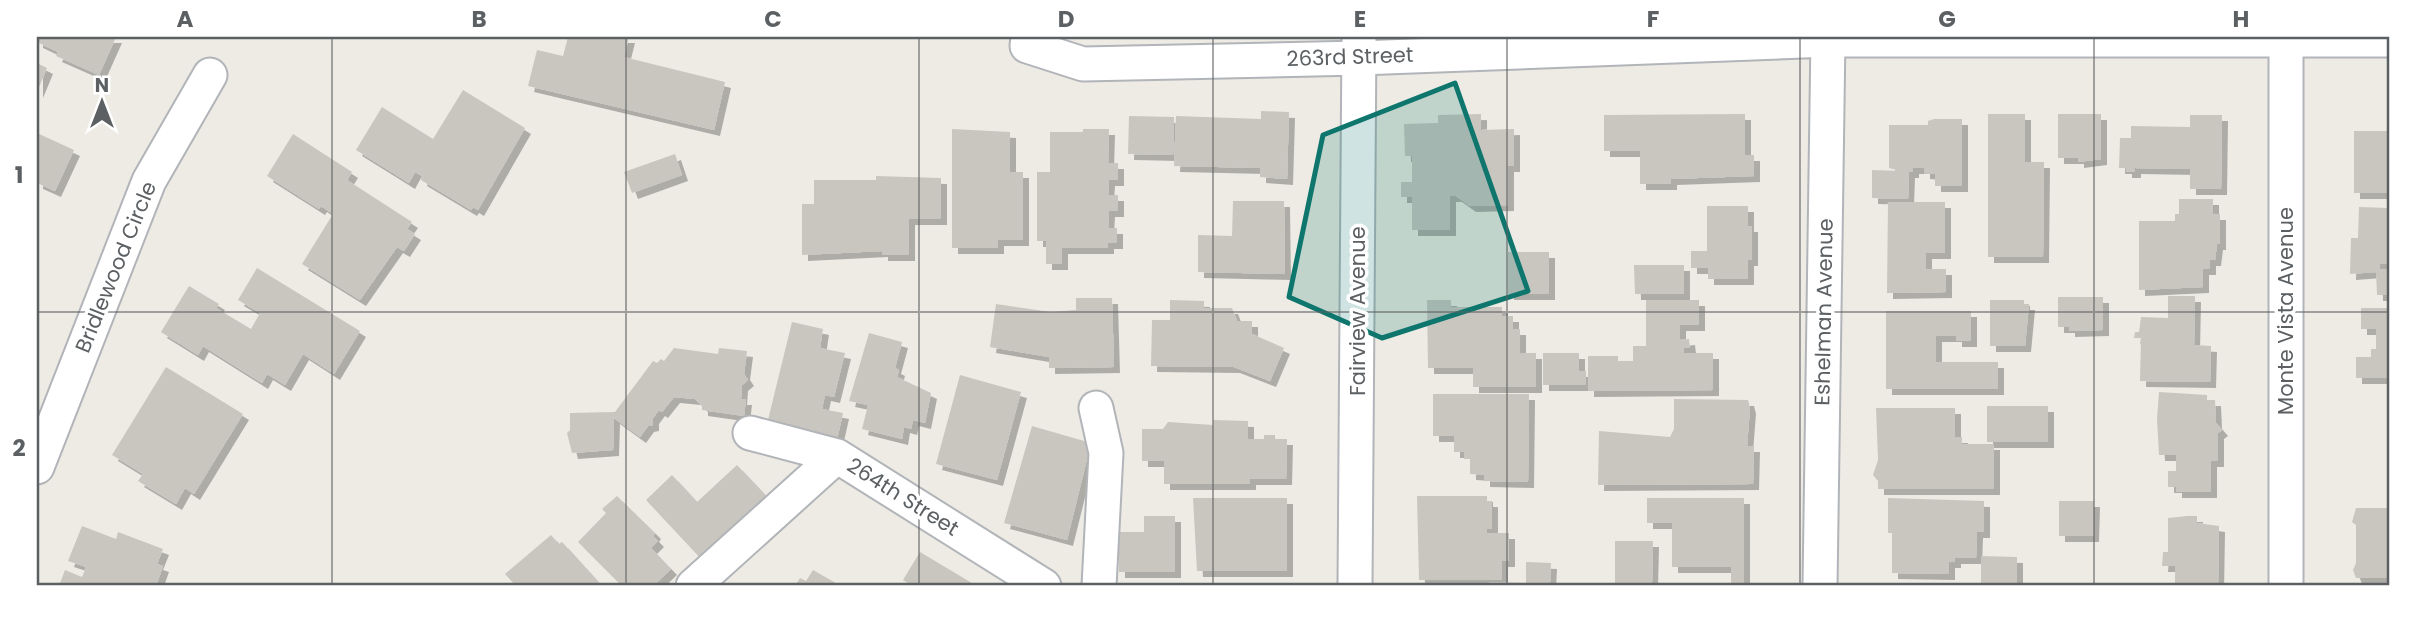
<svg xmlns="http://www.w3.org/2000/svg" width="2426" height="623" viewBox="0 0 2426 623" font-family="Poppins,sans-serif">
<defs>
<filter id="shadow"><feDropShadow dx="6" dy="6" stdDeviation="0" flood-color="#0004"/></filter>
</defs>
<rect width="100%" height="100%" fill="#edebe4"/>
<path fill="#c9c6c0" filter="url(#shadow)" d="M37 37H116L99 75 56 56 58 52 37 42Z
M568 37H629L624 57 725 82 714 130 528 86 537 50 563 56Z
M37 63 47 68 37 92Z
M463 90 525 128 478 210 473 207 471 210 421 180 422 176 415 172 409 183 356 150 382 107 433 139Z
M1261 111 1289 112 1287 179 1260 177V168L1174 166 1176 116 1261 119Z
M1481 114V130L1514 129V166H1508V205L1470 206 1456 196H1450V230H1412V197H1401V182H1412V156H1405L1404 124 1438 123V115Z
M1745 114V155H1754V176L1671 179V184H1640V151H1604V115Z
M1988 114H2025V162H2044L2043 257H1988Z
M2058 114H2101V159L2078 162V158H2058Z
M2190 115H2222L2221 189H2190V169L2135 168V172H2126V168H2119L2120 138H2131V126L2190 127Z
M1129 116 1174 117 1173 155 1128 154Z
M1934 119H1962V186H1935V174L1924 173V168H1913V172H1909L1908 199 1872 198V170L1901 171 1889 168V125H1928V121Z
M952 129 1010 132V172H1023V240H998V248H952Z
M1083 129H1109L1108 163H1118V180H1109L1108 195H1118V211H1109L1108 228H1117V243H1108V248H1062V264H1046V241H1037V172H1050V132H1083Z
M2354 131H2389V193H2354Z
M37 133 74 150 55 191 37 183Z
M293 134 352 172 347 180 412 222 407 229 415 234 404 251 397 247 360 300 302 264 333 214 321 206 319 209 267 176Z
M675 154 682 175 632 193 624 172Z
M876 176 941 178V219H909V255H882V251L802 255V204H814V180H876Z
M2179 199H2213V214H2220V244H2217L2215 260H2210V269H2203V287L2139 290V221H2175V214H2179Z
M1233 201H1284L1285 274 1198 272V235L1232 236Z
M1888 202H1945V253H1926V269H1946V292L1887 293Z
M1707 206H1748V226H1752V260H1748V279H1708V268H1691V251H1707Z
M2359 207 2389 208V264H2380V269H2389V295H2377L2376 272 2350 274 2351 238H2358Z
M1508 252H1549V294H1508Z
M1634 265H1684V294H1635Z
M257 268 360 331 334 374 303 354 285 385 267 374 262 383 203 346 198 355 161 332 189 286 219 304 216 308 251 329 260 313 238 300Z
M2168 296H2195L2194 345 2211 346 2210 382 2140 381 2141 338H2134L2135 332H2139L2141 317 2168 318Z
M2058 297H2103V330L2069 331V327H2058Z
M1076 298H1112L1114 367 1049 368V357L990 347 996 304 1051 312 1076 310Z
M1170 300 1204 301V308H1232L1237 321H1252V334L1284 348 1270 381 1234 367 1151 366 1152 320H1170Z
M1427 300H1451V307H1502V316H1513V329H1520V353H1536V387H1473V368H1428Z
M1646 300H1699V325H1680V340L1689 339 1690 348H1684V353H1713V390L1588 391V356H1618V361H1633V346H1646Z
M1990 300H2024V304H2029L2025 346H1990Z
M2361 308H2389V378H2356V357H2371V349H2376V329H2361Z
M1886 311H1971V341H1956V336H1936V362H1998V389H1886Z
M792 322 823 329 820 348 845 353 834 397 825 395 822 409 843 413 836 444 766 428Z
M869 333 902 342 895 368 899 370 897 377 931 393 925 423 913 420 911 429 904 427 902 439 862 429 868 405 849 401Z
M674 348 718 354 719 348 747 351 744 374 748 380 742 385 741 399H746L744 416 702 410V406L695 399 674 397 662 412 659 410 653 418V425L648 426 640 437 614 418 613 450 572 453 567 433 570 430V413L615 412 653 361 657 363 661 359 664 361Z
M1543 353H1579V371H1586V385H1543Z
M166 367 243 414 194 494 185 488 176 504 138 481 143 474 112 455Z
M960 375 1021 392 997 480 936 464Z
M2159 392 2207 395V400H2215L2216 423 2222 430 2218 433V461H2211V492H2176V487H2168V471H2176V455H2159L2157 419Z
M1433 394H1529L1528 482 1484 481V475L1470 474V459H1464V452H1454V436H1433Z
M1674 399 1748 400 1750 408 1747 446H1754L1753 484 1598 485 1599 431 1670 437 1674 429Z
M1987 406H2048V442H1987Z
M1876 408H1955V437H1962V444H1994V489H1878V481L1873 475 1878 460Z
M1213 420 1248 421V439H1264V435H1275V439H1287L1286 479H1250V484H1164V461H1142V429H1163L1168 422 1213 425Z
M1032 426 1091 443 1067 540 1004 523Z
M737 465 771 501 704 562 646 500 672 475 697 502Z
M617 496 655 533 653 536 658 541 651 548 671 569 653 586H622L578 542 606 513 602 509Z
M1417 496H1487V501H1492V529H1487V533H1509V561H1502V580H1419Z
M1193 498H1287V571H1197Z
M1647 498H1744V584H1731V567H1672V523H1647Z
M1888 498 1984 501V532H1977L1976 558H1955V562H1949V574L1892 573V533H1888Z
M2059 501H2094L2093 536H2059Z
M2356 508H2389V578H2356L2353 570 2356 563V525L2352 522Z
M1144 516H1175V572H1119V532H1144Z
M2187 516H2197V523L2219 526 2218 586H2175V566H2162L2163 552H2168V518Z
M82 526 116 539 118 532 163 549 157 564 163 566 156 586H59L65 570 82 577 86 567 68 561Z
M551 535 559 544 562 542 602 586H516L505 574Z
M1615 541H1653L1652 583H1615Z
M920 552 977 586H913L903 580Z
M1981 556 2017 557V586H1981Z
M1526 562 1551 563 1550 583 1547 586H1489L1490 582 1526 583Z
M813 570 841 586H795L800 578 806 581Z"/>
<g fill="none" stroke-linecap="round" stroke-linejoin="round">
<defs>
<path id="minor" d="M1028 37 1027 46 1083 64 1360 58 1829 40H2389
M1096 408 1106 453 1099 586
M750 433 837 456 1044 586
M37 467 149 181 210 75
M693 586 837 456
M1355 586 1359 37
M1820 586 1828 37
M2286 586V37"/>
</defs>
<use href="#minor" stroke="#b1b4b8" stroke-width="37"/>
<use href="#minor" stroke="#fff" stroke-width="33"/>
</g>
<path fill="#0f766e" fill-opacity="0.2" stroke="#0f766e" stroke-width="5" stroke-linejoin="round" d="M1455 83 1528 291 1382 338 1289 297 1323 135Z"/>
<path fill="none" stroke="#5c6063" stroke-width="2" stroke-opacity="0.55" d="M332 37V586M626 37V586M919 37V586M1213 37V586M1507 37V586M1800 37V586M2094 37V586M37 312H2389"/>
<g text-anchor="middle" stroke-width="7" stroke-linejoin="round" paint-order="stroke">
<g font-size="21" fill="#5c6063" stroke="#fff">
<text transform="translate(1350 57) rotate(-2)" y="7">263rd Street</text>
<text transform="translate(116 267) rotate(-68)" y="7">Bridlewood Circle</text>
<text transform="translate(1358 311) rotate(-90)" y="7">Fairview Avenue</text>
<text transform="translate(2286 311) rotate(-90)" y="7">Monte Vista Avenue</text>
<text transform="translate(1824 312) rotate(-89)" y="7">Eshelman Avenue</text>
<text transform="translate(903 497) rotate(32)" y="7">264th Street</text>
</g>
</g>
<rect width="2426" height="623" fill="none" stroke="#ffffff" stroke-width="77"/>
<g transform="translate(102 102)" stroke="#ffffff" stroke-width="5" paint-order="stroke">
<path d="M0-5L12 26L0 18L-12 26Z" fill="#5c6063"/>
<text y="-10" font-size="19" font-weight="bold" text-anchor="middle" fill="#5c6063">N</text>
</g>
<rect x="38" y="38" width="2350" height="546" fill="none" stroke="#5c6063" stroke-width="2.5"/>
<g font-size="23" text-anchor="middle" font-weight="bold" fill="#5c6063">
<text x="185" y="27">A</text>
<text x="479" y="27">B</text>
<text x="773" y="27">C</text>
<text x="1066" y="27">D</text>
<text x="1360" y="27">E</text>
<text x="1653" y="27">F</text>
<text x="1947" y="27">G</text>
<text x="2241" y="27">H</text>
<text x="19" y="183">1</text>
<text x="19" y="456">2</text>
</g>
</svg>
